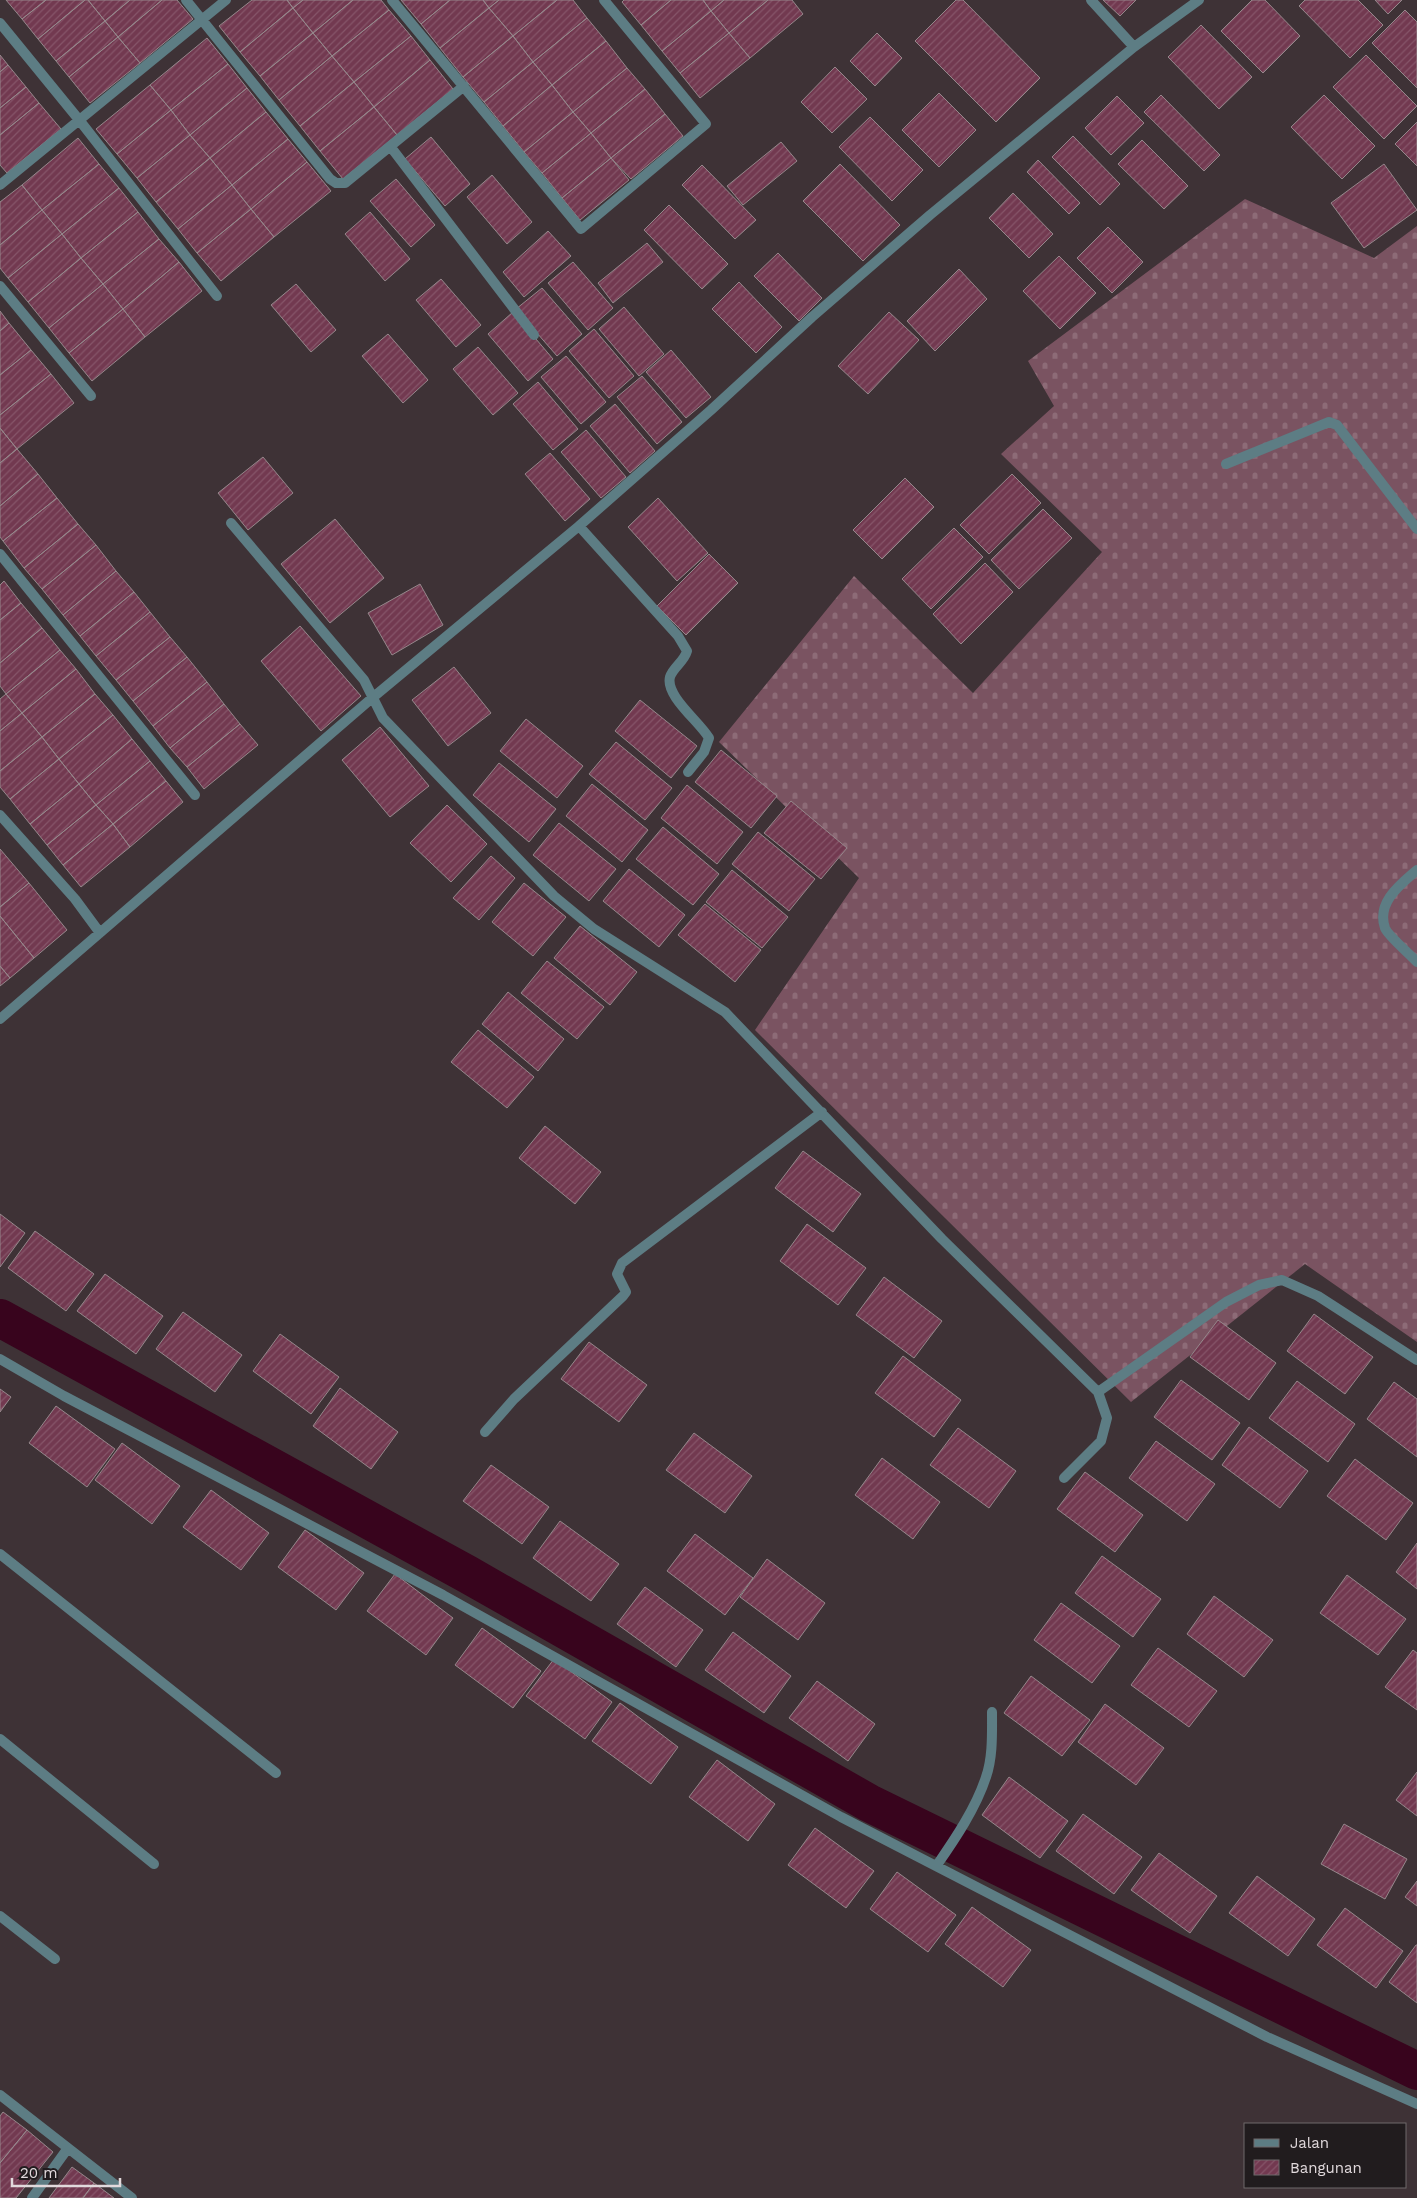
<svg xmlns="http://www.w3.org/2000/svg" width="1417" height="2198" viewBox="0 0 1417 2198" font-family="'Work Sans',sans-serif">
<defs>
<pattern id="cemetery-stones" width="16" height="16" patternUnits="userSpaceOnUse" patternTransform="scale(1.25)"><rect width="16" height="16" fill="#7a5361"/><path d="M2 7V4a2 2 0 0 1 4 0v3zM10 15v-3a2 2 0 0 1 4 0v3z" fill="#8d6b77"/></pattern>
<pattern id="building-hatch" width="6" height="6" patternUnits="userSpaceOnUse" patternTransform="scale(1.25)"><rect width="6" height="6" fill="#723950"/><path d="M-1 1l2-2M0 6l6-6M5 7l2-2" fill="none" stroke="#865569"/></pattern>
</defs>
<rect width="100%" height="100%" fill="#3e3236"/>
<path fill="url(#cemetery-stones)" d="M1245 199 1374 258 1417 226V1342L1305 1264 1131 1402 755 1030 859 878 719 742 854 576 973 693 1102 552 1001 454 1054 406 1028 361Z"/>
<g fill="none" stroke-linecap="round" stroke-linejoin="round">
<path stroke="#38041d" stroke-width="38" d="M0 1318 467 1574 869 1803 1417 2071"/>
</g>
<path fill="url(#building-hatch)" stroke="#95878b" d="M6 0H46L22 19Z
M46 0H85L38 39 22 19Z
M85 0H88L105 21 56 61 38 39Z
M88 0H130L105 21Z
M130 0H162L118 37 105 21Z
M162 0H177L193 19 140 63 118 37Z
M252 0H287L293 8 240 52 219 26Z
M287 0H303L293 8Z
M303 0H353L313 33 293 8Z
M353 0H381L389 10 332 56 313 33Z
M401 0H450L421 24Z
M450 0H483L489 8 440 48 421 24Z
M483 0H499L489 8Z
M499 0H557L513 36 489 8Z
M557 0H573L587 18 533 62 513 36Z
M624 0H671L641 25 622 2Z
M671 0H703L711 11 662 51 641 25Z
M703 0H724L711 11Z
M724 0H768L729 33 711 11Z
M768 0H792L803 14 750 58 729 33Z
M956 0H963L1040 78 996 122 915 41Z
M1103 0H1136L1120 16Z
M1252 0H1265L1300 36 1263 73 1221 31Z
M1305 0H1358L1383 25 1350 58 1299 6Z
M1375 0H1402L1388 14Z
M293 8 313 33 260 76 240 52Z
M489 8 513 36 463 77 440 48Z
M389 10 411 36 354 82 332 56Z
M1405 10 1417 22V88L1372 43Z
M711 11 729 33 680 73 662 51Z
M587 18 606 41 552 85 533 62Z
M105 21 118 37 69 77 56 61Z
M1201 25 1252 77 1219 109 1168 57Z
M313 33 332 56 279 100 260 76Z
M729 33 750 58 700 98 680 73Z
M877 33 902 58 875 86 850 61Z
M411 36 430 60 374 107 354 82Z
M513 36 533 62 484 102 463 77Z
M118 37 140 63 90 103 69 77Z
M207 38 228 64 171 110 150 85Z
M606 41 627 68 573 112 552 85Z
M0 55 8 65 0 72Z
M1366 55 1417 106 1384 139 1333 87Z
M332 56 354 82 300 126 279 100Z
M430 60 453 89 397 135 374 107Z
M533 62 552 85 503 126 484 102Z
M228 64 247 88 190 135 171 110Z
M8 65 26 87 0 108V72Z
M835 67 867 99 832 133 801 102Z
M627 68 645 89 591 133 573 112Z
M354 82 374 107 320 151 300 126Z
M150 85 171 110 117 154 96 129Z
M552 85 573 112 524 152 503 126Z
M26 87 39 103 0 135V108Z
M247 88 266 112 210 158 190 135Z
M645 89 665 114 611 158 591 133Z
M939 93 976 130 939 167 902 130Z
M1161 95 1220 155 1204 171 1144 112Z
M1324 95 1375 146 1342 179 1291 127Z
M1117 96 1144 123 1111 155 1085 128Z
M39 103 61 129 7 173 0 165V135Z
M374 107 397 135 343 179 320 151Z
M171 110 190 135 137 178 117 154Z
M266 112 288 139 232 185 210 158Z
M573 112 591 133 542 173 524 152Z
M665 114 683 136 631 179 611 158Z
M870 117 923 170 892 201 839 147Z
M1417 122V166L1395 144Z
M591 133 611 158 562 198 542 173Z
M190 135 210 158 156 202 137 178Z
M1073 136 1120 184 1100 205 1052 157Z
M431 137 470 184 445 206 405 159Z
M78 138 99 164 42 210 22 185Z
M288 139 307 162 251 209 232 185Z
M1142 140 1188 186 1164 209 1118 164Z
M781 142 797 161 743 205 727 186Z
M210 158 232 185 178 229 156 202Z
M611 158 629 180 580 220 562 198Z
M1038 160 1080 203 1069 214 1027 172Z
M307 162 331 191 274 237 251 209Z
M99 164 119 188 62 234 42 210Z
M840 164 900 225 863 261 803 201Z
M1384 164 1417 210 1364 248 1331 203Z
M702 165 756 220 735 239 682 185Z
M492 175 532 222 507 244 467 197Z
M396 179 435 225 411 247 370 201Z
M22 185 42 210 0 245V202Z
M232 185 251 209 197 253 178 229Z
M119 188 138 212 81 258 62 234Z
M1013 193 1053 234 1029 258 989 218Z
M669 205 728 264 702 289 644 230Z
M251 209 274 237 221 281 197 253Z
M42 210 62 234 8 278 0 268V245Z
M138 212 159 239 103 284 81 258Z
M370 212 410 259 385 281 345 234Z
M1108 227 1143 262 1112 293 1077 258Z
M548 231 571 256 524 297 503 272Z
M62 234 81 258 28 302 8 278Z
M159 239 179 262 123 309 103 284Z
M647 243 663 262 613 303 598 283Z
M778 253 822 298 799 321 754 276Z
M1059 256 1096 293 1060 329 1023 291Z
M81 258 103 284 49 328 28 302Z
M179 262 202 291 145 337 123 309Z
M573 262 613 308 588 330 548 283Z
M959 269 987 299 935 351 907 321Z
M441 279 481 325 456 347 416 300Z
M739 282 782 327 756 353 712 309Z
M103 284 123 309 69 353 49 328Z
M296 284 336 330 311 352 271 305Z
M542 288 582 334 557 356 516 309Z
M624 307 664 354 639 376 599 329Z
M123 309 145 337 92 381 69 353Z
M0 311 9 323 0 331Z
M513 312 553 359 528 381 488 334Z
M889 312 919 340 868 394 838 366Z
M9 323 31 350 0 375V331Z
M594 329 634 376 609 398 569 351Z
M388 334 428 380 403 403 362 356Z
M478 347 518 393 493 415 453 369Z
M31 350 51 374 0 415V375Z
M671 350 711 397 686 418 646 372Z
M566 356 606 402 581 424 541 377Z
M51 374 74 403 17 449 0 428V415Z
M642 376 682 422 657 444 617 397Z
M538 382 578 429 553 450 513 404Z
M615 404 655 451 630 473 590 426Z
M0 428 17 449 0 463Z
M586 430 626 477 601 498 561 452Z
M17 449 38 474 0 506V463Z
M550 453 590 499 565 521 525 474Z
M263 457 293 493 248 530 218 493Z
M38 474 57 498 3 541 0 537V506Z
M1012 474 1041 503 989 554 960 525Z
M905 478 934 507 882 559 853 530Z
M57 498 78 524 24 568 3 541Z
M658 498 708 553 677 581 628 527Z
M1043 509 1072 538 1019 589 991 560Z
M335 519 384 578 330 623 281 564Z
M78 524 96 545 42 589 24 568Z
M954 528 983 557 931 609 902 579Z
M96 545 116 571 63 615 42 589Z
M709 554 738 583 686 635 657 606Z
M985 563 1013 592 961 644 933 614Z
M116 571 134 592 80 636 63 615Z
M4 581 21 603 0 620V585Z
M420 584 443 625 392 655 368 613Z
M134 592 150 612 96 656 80 636Z
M21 603 42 628 0 663V620Z
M150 612 170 637 116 680 96 656Z
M300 626 361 696 321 731 261 661Z
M42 628 60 650 6 694 0 686V663Z
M170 637 187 657 133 701 116 680Z
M60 650 76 669 22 713 6 694Z
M187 657 207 682 153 726 133 701Z
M454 667 491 713 448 746 412 700Z
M76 669 95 694 42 737 22 713Z
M207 682 224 704 170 748 153 726Z
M6 694 22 713 0 731V699Z
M95 694 113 715 59 759 42 737Z
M640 700 697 746 671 778 615 731Z
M224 704 240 724 187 767 170 748Z
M22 713 42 737 0 771V731Z
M113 715 132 739 79 784 59 759Z
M526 719 583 766 557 798 500 751Z
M240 724 258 745 204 789 187 767Z
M380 727 429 786 390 817 342 760Z
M42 737 59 759 10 799 0 787V771Z
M132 739 150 761 96 805 79 784Z
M616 742 672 788 645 820 589 774Z
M721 750 777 796 751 828 695 782Z
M59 759 79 784 30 824 10 799Z
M150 761 166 781 113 824 96 805Z
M499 763 556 809 529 842 473 795Z
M166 781 183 802 130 847 113 824Z
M79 784 96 805 47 845 30 824Z
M592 784 648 830 622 862 566 816Z
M687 785 743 832 717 864 661 818Z
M791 801 847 848 821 879 764 833Z
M96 805 113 824 63 865 47 845Z
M447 805 487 844 451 882 410 843Z
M559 823 616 869 589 901 533 855Z
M113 824 130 847 81 887 63 865Z
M663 827 719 874 693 905 636 859Z
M758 832 815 879 789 911 732 864Z
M0 849 29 883 0 907Z
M491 856 515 878 479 920 453 898Z
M629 869 685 915 659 947 603 901Z
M732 870 788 917 762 948 706 902Z
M29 883 67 930 34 958 0 916V907Z
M524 883 566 917 533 956 492 922Z
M705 904 761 950 735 982 678 935Z
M0 916 34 958 10 978 0 966Z
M580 926 637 972 610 1005 554 958Z
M547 961 604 1007 577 1039 521 993Z
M0 966 10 978 0 986Z
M508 992 564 1039 538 1071 482 1024Z
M478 1030 534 1077 507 1108 451 1062Z
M545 1126 601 1172 575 1204 519 1158Z
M803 1151 861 1194 833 1232 775 1188Z
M0 1214 25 1233 0 1267Z
M807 1224 866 1268 838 1305 780 1261Z
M35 1231 94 1274 66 1311 8 1268Z
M105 1274 163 1316 136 1354 77 1311Z
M884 1277 942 1321 914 1358 856 1315Z
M183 1312 242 1355 215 1392 156 1349Z
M1314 1314 1373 1357 1345 1394 1287 1351Z
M1218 1320 1276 1363 1249 1400 1190 1357Z
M280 1334 339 1377 311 1414 253 1371Z
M589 1342 647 1385 619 1422 561 1379Z
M903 1356 961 1400 934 1437 875 1393Z
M1181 1380 1240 1423 1212 1460 1154 1417Z
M1297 1381 1355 1424 1328 1462 1269 1418Z
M1394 1382 1417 1399V1457L1367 1419Z
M340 1388 398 1432 371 1469 313 1426Z
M0 1389 11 1397 0 1412Z
M56 1406 115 1449 87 1487 29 1443Z
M1249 1427 1308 1471 1280 1508 1222 1465Z
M958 1428 1016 1471 989 1508 930 1465Z
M694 1433 752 1476 725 1513 666 1470Z
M1156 1441 1215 1484 1187 1521 1129 1478Z
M122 1443 180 1486 152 1524 95 1480Z
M882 1458 940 1502 913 1539 855 1495Z
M1355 1459 1413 1503 1386 1540 1327 1496Z
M491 1465 549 1507 522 1544 463 1501Z
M1085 1472 1143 1515 1115 1552 1057 1509Z
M211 1490 269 1533 241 1570 183 1527Z
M560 1521 619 1564 591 1601 533 1558Z
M305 1530 364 1573 336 1610 278 1567Z
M695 1534 753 1578 725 1615 667 1571Z
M1417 1543V1589L1396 1572Z
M1102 1556 1161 1599 1133 1637 1075 1593Z
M767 1559 825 1603 798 1640 740 1597Z
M395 1574 453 1618 426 1655 367 1611Z
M1347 1575 1406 1619 1378 1655 1320 1613Z
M645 1587 703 1630 676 1667 617 1624Z
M1214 1596 1273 1640 1244 1677 1187 1634Z
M1061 1603 1120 1646 1092 1683 1034 1640Z
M482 1628 541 1671 513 1708 455 1665Z
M733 1632 791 1676 764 1713 705 1670Z
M1158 1648 1217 1691 1189 1727 1131 1685Z
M1413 1650 1417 1653V1710L1385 1687Z
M554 1659 612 1702 585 1739 526 1696Z
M1031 1676 1090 1720 1062 1756 1004 1713Z
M817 1681 875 1724 848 1761 789 1718Z
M620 1703 678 1747 651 1784 592 1741Z
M1105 1704 1164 1748 1136 1785 1078 1742Z
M717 1760 775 1804 748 1841 689 1797Z
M1417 1772V1816L1396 1800Z
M1009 1777 1068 1821 1040 1858 982 1815Z
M1083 1814 1142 1857 1114 1894 1056 1851Z
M1344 1824 1407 1859 1385 1899 1321 1864Z
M815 1828 874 1871 846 1908 788 1865Z
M1159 1853 1217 1896 1190 1933 1131 1890Z
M897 1872 956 1915 928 1952 870 1909Z
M1257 1876 1315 1919 1288 1956 1229 1913Z
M1417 1881V1906L1405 1897Z
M972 1907 1031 1950 1003 1987 945 1944Z
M1345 1908 1403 1951 1376 1988 1317 1945Z
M1416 1945H1417V2003L1389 1982Z
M3 2112 27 2130 0 2163V2116Z
M27 2130 53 2152 16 2198H0V2163Z
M72 2167 94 2183 83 2198H49Z
M94 2183 114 2198H83Z"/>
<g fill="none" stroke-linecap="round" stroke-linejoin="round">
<path stroke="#5d7d84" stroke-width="10" d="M186 0 330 179 336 183H345L464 86
M392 0 581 229 706 124 604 0
M1091 0 1134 47
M0 23 80 121 217 296
M390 146 534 335
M0 185 226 0
M0 286 91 396
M1226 464 1329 422 1337 425 1417 529
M231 523 364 680 383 718 554 896 594 929 725 1012 942 1239 1098 1392 1107 1418 1101 1441 1064 1478
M579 526 678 636 687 651C684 662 673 667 670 677 665 696 700 722 709 738L704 752 688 772
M0 554 195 795
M0 815 75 899 100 933
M1417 870C1401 884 1376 902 1385 928 1388 936 1410 954 1417 962
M0 1019 371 699 579 526 711 410 812 317 930 215 1134 47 1199 0
M0 1359 64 1396 443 1595 841 1817 1267 2037 1417 2104
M1098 1392 1226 1302 1259 1285 1282 1280 1318 1296 1417 1360
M485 1432 514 1399 623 1296 626 1292 617 1274 622 1263 822 1112
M0 1554 276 1773
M0 1739 154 1864
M937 1865C955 1839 976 1808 986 1777 993 1757 992 1733 992 1712
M0 1916 55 1959
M0 2095 132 2198
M32 2198 68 2148"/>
</g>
<rect x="1244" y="2123" width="162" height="65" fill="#211c1e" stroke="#6e686a"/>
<rect x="1254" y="2139" width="25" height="8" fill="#5d7d84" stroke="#6e686a"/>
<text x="1290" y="2148" font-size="15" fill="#e1d9dc">Jalan</text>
<rect x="1254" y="2160" width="25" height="15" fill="url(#building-hatch)" stroke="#6e686a"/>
<text x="1290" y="2173" font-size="15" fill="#e1d9dc">Bangunan</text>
<path d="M12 2178v8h108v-8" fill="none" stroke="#e1d9dc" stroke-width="2.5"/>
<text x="20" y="2178" font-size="15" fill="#e1d9dc" stroke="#211c1e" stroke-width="4" paint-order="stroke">20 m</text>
</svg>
